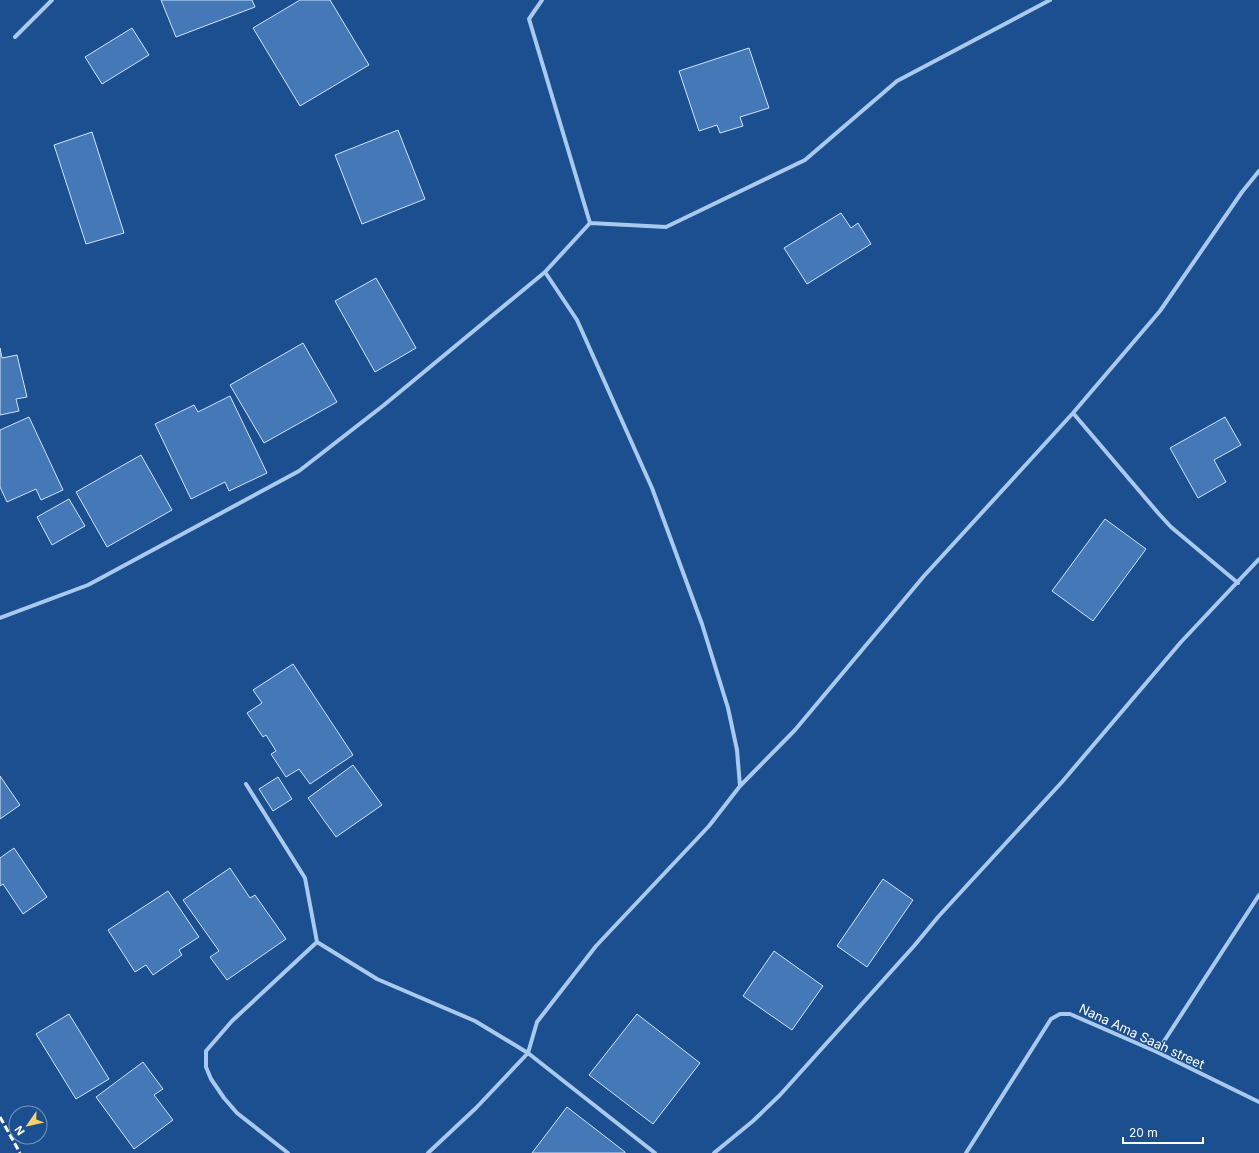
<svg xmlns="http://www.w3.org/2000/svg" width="1259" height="1153" viewBox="0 0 1259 1153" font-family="Inter,sans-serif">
<rect width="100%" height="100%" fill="#1b4f8f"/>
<path fill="#4478b7" stroke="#cfe3fa" d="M161 0H252L255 7 176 37Z
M300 0H330L369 65 300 106 253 28Z
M132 28 149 55 102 84 85 57Z
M749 48 769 108 740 117 743 126 720 133 717 125 699 131 679 71Z
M398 130 425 199 362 224 335 155Z
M92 132 124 233 86 244 54 145Z
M841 213 851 228 858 223 871 244 807 284 784 248Z
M376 278 416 348 375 372 335 301Z
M303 343 337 402 264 443 230 385Z
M0 348 2 358 17 355 27 397 16 399 19 411 0 415Z
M230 396 267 473 229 491 225 482 191 499 155 424 194 405 198 412Z
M29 417 63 490 41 500 36 489 7 502 0 487V430Z
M1225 417 1241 445 1214 460 1226 482 1198 498 1170 448Z
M141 455 172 510 107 547 76 492Z
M69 499 85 526 52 545 37 517Z
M1105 519 1146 549 1093 621 1052 591Z
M293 664 353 755 310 784 299 769 286 777 271 754 276 751 266 735 263 737 247 713 262 703 253 690Z
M353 765 382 805 336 837 308 798Z
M0 776 20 805 0 819Z
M278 777 292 799 273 811 259 789Z
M14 848 47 897 23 914 3 884 0 886V858Z
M230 868 250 898 255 895 286 939 227 980 210 957 219 951 183 900Z
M883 879 913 900 867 967 837 946Z
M168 891 199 937 179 950 182 955 153 975 146 965 135 972 108 930Z
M774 951 823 986 792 1030 743 996Z
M69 1014 109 1079 76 1099 36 1034Z
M637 1014 700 1063 653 1124 589 1075Z
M143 1062 163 1089 154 1095 173 1120 134 1149 96 1097Z
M567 1107 625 1152V1153H532Z"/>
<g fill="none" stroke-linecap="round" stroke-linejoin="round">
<path stroke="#a9c9ee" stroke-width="4" d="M542 0 529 19 590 223
M15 37 52 0
M590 223 666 227 805 160 897 81 1050 0
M545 272 577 320 652 488 702 624 728 708 737 750 740 786
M1073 413 1159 514 1171 527 1238 583
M0 618 88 585 299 471 384 405 545 272 590 223
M246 784 305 878 317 942 232 1021 206 1051V1067L211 1079 224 1098 237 1113 288 1153
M317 942 377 979 475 1021 528 1053 655 1153
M1157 1052 1259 895
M428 1153 476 1108 528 1053 537 1022 596 946 709 826 740 786 795 730 924 576 1073 413 1160 311 1242 192 1259 171
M714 1153 753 1121 780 1095 914 946 938 917 1062 782 1181 642 1259 559
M966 1153 1051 1019 1060 1014H1070L1157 1052 1259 1102"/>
<path stroke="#fff" stroke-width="3" stroke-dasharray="7 3" stroke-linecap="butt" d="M0 1117 20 1153"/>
</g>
<g text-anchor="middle" stroke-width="3" stroke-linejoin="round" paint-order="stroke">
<g font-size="13" fill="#fff" stroke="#1b4f8f">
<text transform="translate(1142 1036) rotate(25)" y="5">Nana Ama Saah street</text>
</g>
</g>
<g transform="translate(28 1125) rotate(236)"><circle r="19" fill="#1b4f8f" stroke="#7695bc"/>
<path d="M0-3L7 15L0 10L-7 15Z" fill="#ffd166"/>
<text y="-6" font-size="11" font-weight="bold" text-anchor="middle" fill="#ffffff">N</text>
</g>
<path d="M1123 1137v6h80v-6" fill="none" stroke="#ffffff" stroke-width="2"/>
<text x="1129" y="1137" font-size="12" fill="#ffffff" stroke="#1b4f8f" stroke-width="3" paint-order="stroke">20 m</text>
</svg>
